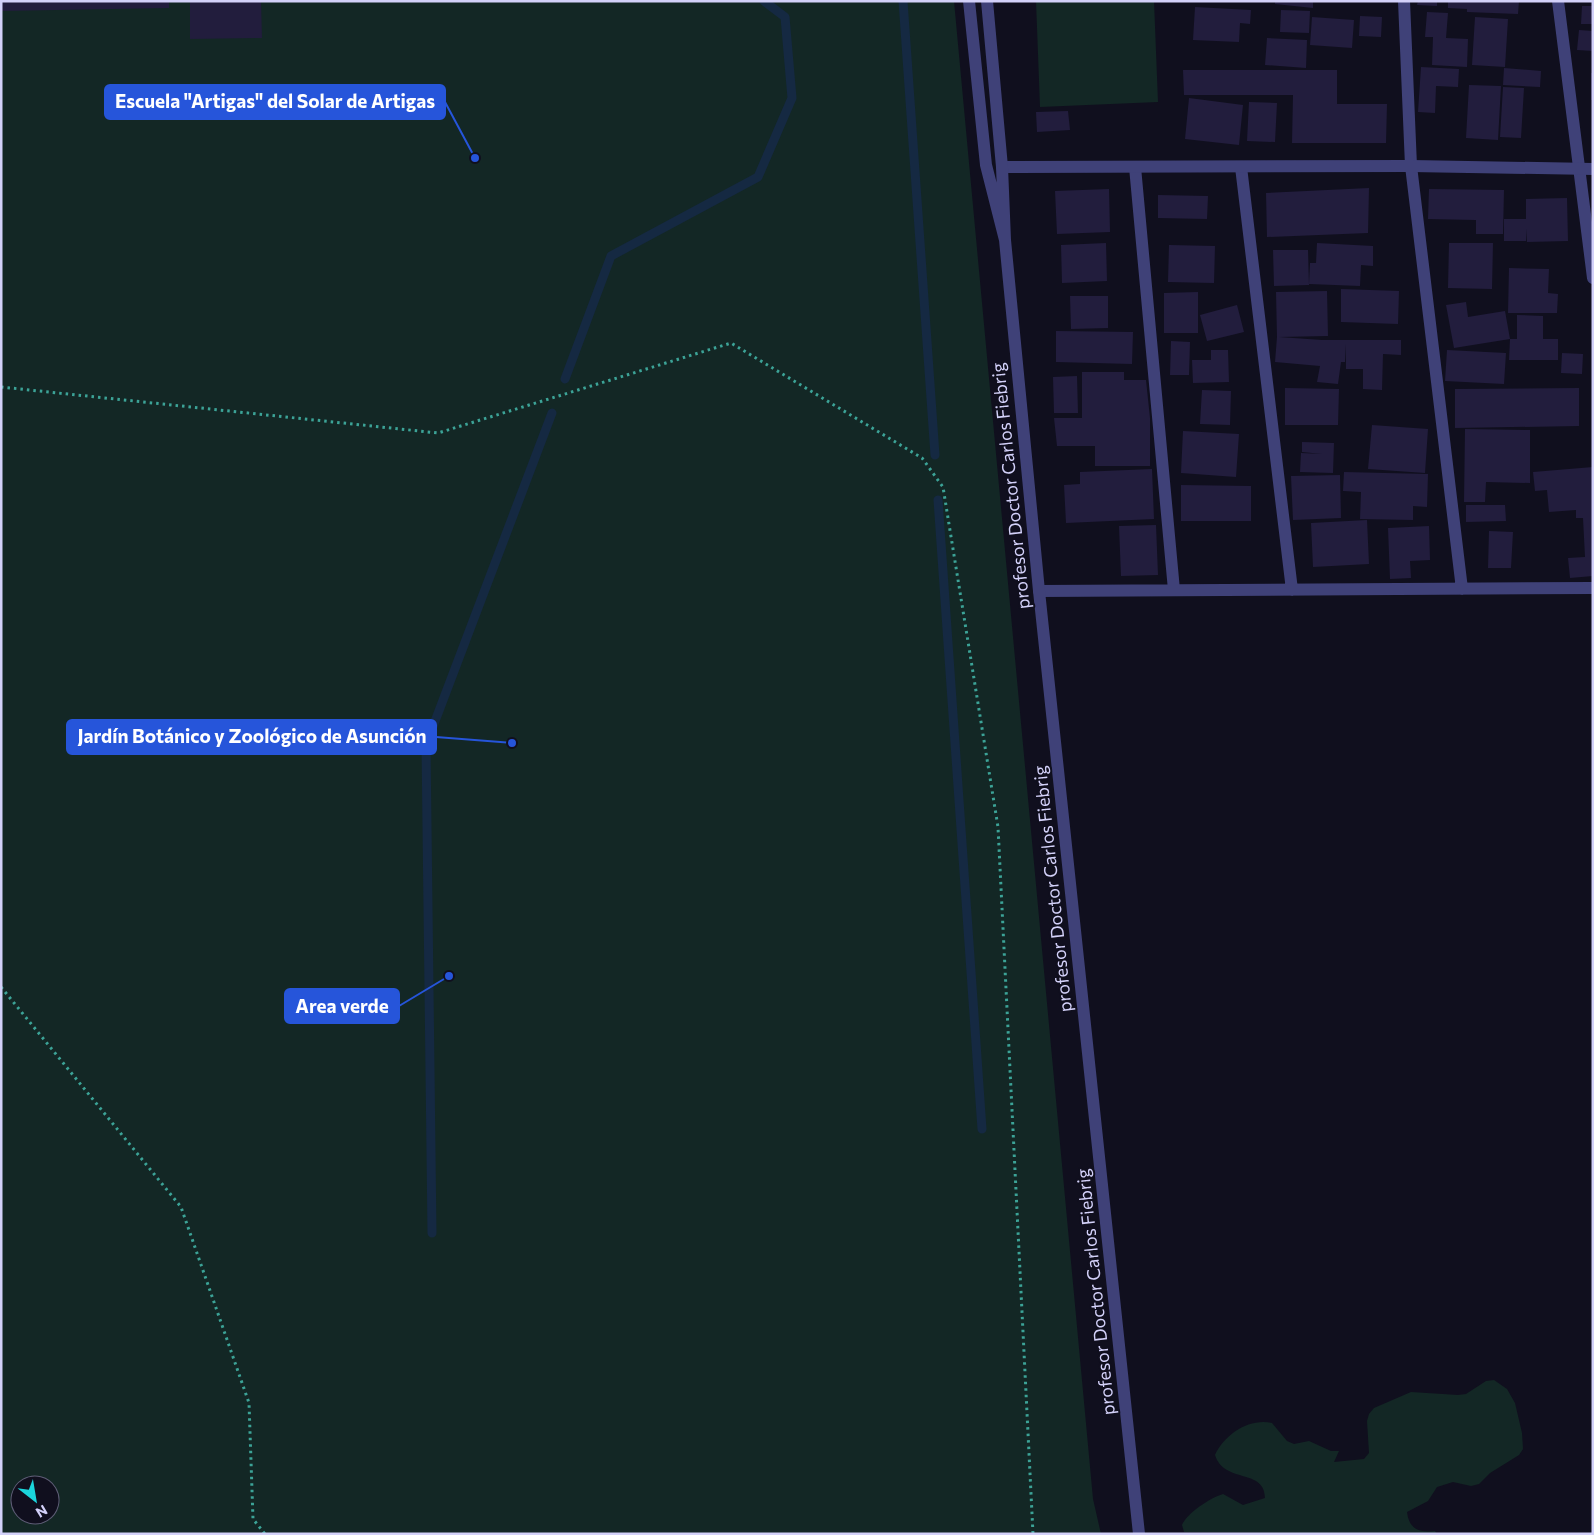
<svg xmlns="http://www.w3.org/2000/svg" width="1594" height="1535" viewBox="0 0 1594 1535" font-family="Commissioner,sans-serif">
<rect width="100%" height="100%" fill="#100f1e"/>
<path fill="#132725" fill-rule="evenodd" d="M1 1H954L1093 1499 1101 1534H1ZM20 1485H50V1515H20Z
M1036 1H1154L1158 102 1040 107Z
M1494 1380 1507 1389 1515 1403 1522 1433 1523 1449 1519 1455 1490 1473 1479 1484 1471 1486 1453 1482 1437 1487 1428 1501 1407 1512C1409 1529 1419 1533 1435 1531L1437 1534 1184 1532 1182 1525C1187 1513 1210 1498 1223 1494L1243 1505 1265 1498C1265 1468 1224 1484 1215 1455 1225 1434 1249 1418 1272 1423L1287 1441 1294 1444 1309 1441 1331 1451H1339L1334 1462 1364 1459 1369 1453 1367 1421 1369 1414 1374 1408 1411 1392 1458 1395 1466 1394 1486 1381Z"/>
<g fill="none" stroke-linecap="round" stroke-linejoin="round">
<path stroke="#152942" stroke-width="9" d="M903 1 935 455
M565 379 611 256 758 177 792 98 785 17 764 1
M938 500 982 1129
M432 1233 426 745 552 413"/>
</g>
<path fill="#221d3d" d="M1 1H169V8L1 11Z
M190 1H261L262 38 190 39Z
M1275 1H1313V8L1275 4Z
M1418 1H1437V6L1417 5Z
M1448 1H1519L1518 14 1467 12V9L1448 8Z
M1582 6H1593V24H1581Z
M1195 7 1251 10 1250 24 1240 23 1239 42 1193 40Z
M1281 10 1310 11 1309 33 1280 32Z
M1427 12 1448 13 1446 38 1468 39 1467 67 1432 65 1433 37H1425Z
M1360 16 1382 17 1381 37 1359 36Z
M1312 17 1354 20 1352 48 1310 45Z
M1475 17 1508 19 1505 67 1472 65Z
M1579 30 1593 31V51L1577 50Z
M1267 38 1307 40 1306 68 1265 65Z
M1421 67 1459 69 1458 87 1436 86 1435 113 1418 112Z
M1504 68 1541 71 1540 87 1503 85Z
M1183 70H1337V104H1387L1386 143H1292L1293 95H1184Z
M1591 73H1593V100H1591Z
M1469 85 1501 86 1498 140 1466 138Z
M1503 87 1524 88 1521 138 1500 137Z
M1189 98 1243 105 1239 145 1185 139Z
M1249 102 1277 103 1275 142 1247 141Z
M1068 111 1070 130 1037 132 1036 112Z
M1369 188 1368 233 1267 237 1266 193Z
M1109 189 1110 232 1057 234 1055 191Z
M1429 189 1504 190 1503 234H1476V220L1428 219Z
M1158 195 1208 196 1207 219 1158 218Z
M1567 198 1568 241 1527 242 1526 229V241H1504V219H1526V199Z
M1106 243 1107 281 1062 283 1061 245Z
M1317 243 1373 246V266L1361 265 1360 286 1309 284 1310 263H1316Z
M1449 243H1493L1492 289 1448 288Z
M1169 245 1215 246 1214 283 1168 282Z
M1273 250H1308L1309 285 1274 286Z
M1509 268 1549 269 1548 293 1558 294 1557 313H1508Z
M1341 289 1399 291 1398 324 1341 322Z
M1327 291 1328 336 1279 337 1322 340H1401V355L1383 354 1382 390 1363 389V369H1346V344L1345 362H1341L1338 384 1317 382 1320 366 1275 362 1277 337 1276 292Z
M1198 292V333H1164V293Z
M1070 296H1108V328L1071 329Z
M1466 302 1468 317 1505 311 1510 339 1454 348 1446 305Z
M1237 305 1244 332 1207 341 1200 315Z
M1517 315 1543 316V339H1558V360H1509L1510 339H1517Z
M1056 331 1133 332 1132 364 1056 362Z
M1171 341 1190 342 1189 375H1170Z
M1211 350H1228L1229 382 1193 383 1192 360H1211Z
M1447 350 1506 353 1504 384 1445 381Z
M1562 353 1583 354 1582 374 1561 373Z
M1082 372H1124V380H1146L1150 418V466H1095V446H1057L1054 418H1082Z
M1077 376 1078 413H1054L1053 377Z
M1285 388 1339 389 1338 425H1285Z
M1579 388V426L1455 428V389Z
M1202 390 1231 391 1230 425 1200 424Z
M1372 425 1428 429 1425 473 1368 469Z
M1465 429 1530 430V483L1486 482 1485 502H1464Z
M1183 431 1239 434 1236 477 1181 473Z
M1302 442 1334 443 1333 473 1300 472 1301 453 1322 454 1302 452Z
M1593 467V576L1570 578 1568 558 1585 557 1583 518H1576V510L1549 512 1547 490 1535 491 1533 472Z
M1152 469 1154 519 1066 523 1064 485 1080 484V472Z
M1344 472 1428 474 1427 507 1413 506V520L1360 519 1361 492 1343 491Z
M1340 475 1341 518 1293 520 1291 476Z
M1181 485 1251 486V521H1181Z
M1466 505H1505L1506 521 1466 522Z
M1367 520 1369 564 1313 567 1311 523Z
M1156 525 1158 575 1121 576 1119 526Z
M1429 526 1430 560 1410 561 1411 578 1390 579 1388 528Z
M1489 531 1513 532 1511 568H1488Z"/>
<g fill="none" stroke-linecap="round" stroke-linejoin="round">
<path stroke="#3ca397" stroke-width="3" stroke-dasharray="2.5 4" stroke-linecap="butt" d="M1 387 438 433 731 343 922 458 943 487 998 827 1033 1534
M1 987 181 1207 249 1403 253 1519 265 1534"/>
<path stroke="#3f4178" stroke-width="12" d="M1404 1 1411 166 1462 589
M1558 1 1593 278
M1135 167 1174 590
M1241 167 1292 590
M1039 591 1593 588"/>
<path stroke="#3f4178" stroke-width="12" d="M1002 167 1411 166 1593 169"/>
<path stroke="#3f4178" stroke-width="12" d="M969 1 986 165 1005 240 1002 167 987 1
M1005 240 1039 591 1139 1534"/>
</g>
<g text-anchor="middle" stroke-width="4" stroke-linejoin="round" paint-order="stroke">
<g font-size="18" fill="#d3d1f9" stroke="#100f1e">
<text transform="translate(1011 486) rotate(-96)" y="6">profesor Doctor Carlos Fiebrig</text>
<text transform="translate(1053 889) rotate(-96)" y="6">profesor Doctor Carlos Fiebrig</text>
<text transform="translate(1096 1292) rotate(-96)" y="6">profesor Doctor Carlos Fiebrig</text>
</g>
</g>
<path fill="none" stroke="#2655da" stroke-width="2" d="M475 158L445 102M512 743L436 737M449 976L399 1006"/>
<g fill="#2655da" stroke="#100f1e" stroke-width="2">
<circle cx="475" cy="158" r="5"/>
<circle cx="512" cy="743" r="5"/>
<circle cx="449" cy="976" r="5"/>
</g>
<g fill="#2655da" stroke="#2655da" stroke-width="2">
<rect x="105" y="85" width="340" height="34" rx="5"/>
<rect x="67" y="720" width="369" height="34" rx="5"/>
<rect x="285" y="989" width="114" height="34" rx="5"/>
</g>
<g font-size="19" text-anchor="middle" font-weight="bold" fill="#fff">
<text x="275" y="108">Escuela "Artigas" del Solar de Artigas</text>
<text x="252" y="743">Jardín Botánico y Zoológico de Asunción</text>
<text x="342" y="1013">Area verde</text>
</g>
<rect width="1594" height="1535" fill="none" stroke="#d3d1f9" stroke-width="5"/>
<g transform="translate(35 1500) rotate(149)"><circle r="24" fill="#100f1e" stroke="#5e5d76"/>
<path d="M0-4L9 19L0 12L-9 19Z" fill="#1bd5dc"/>
<text y="-8" font-size="14" font-weight="bold" text-anchor="middle" fill="#d3d1f9">N</text>
</g>
</svg>
